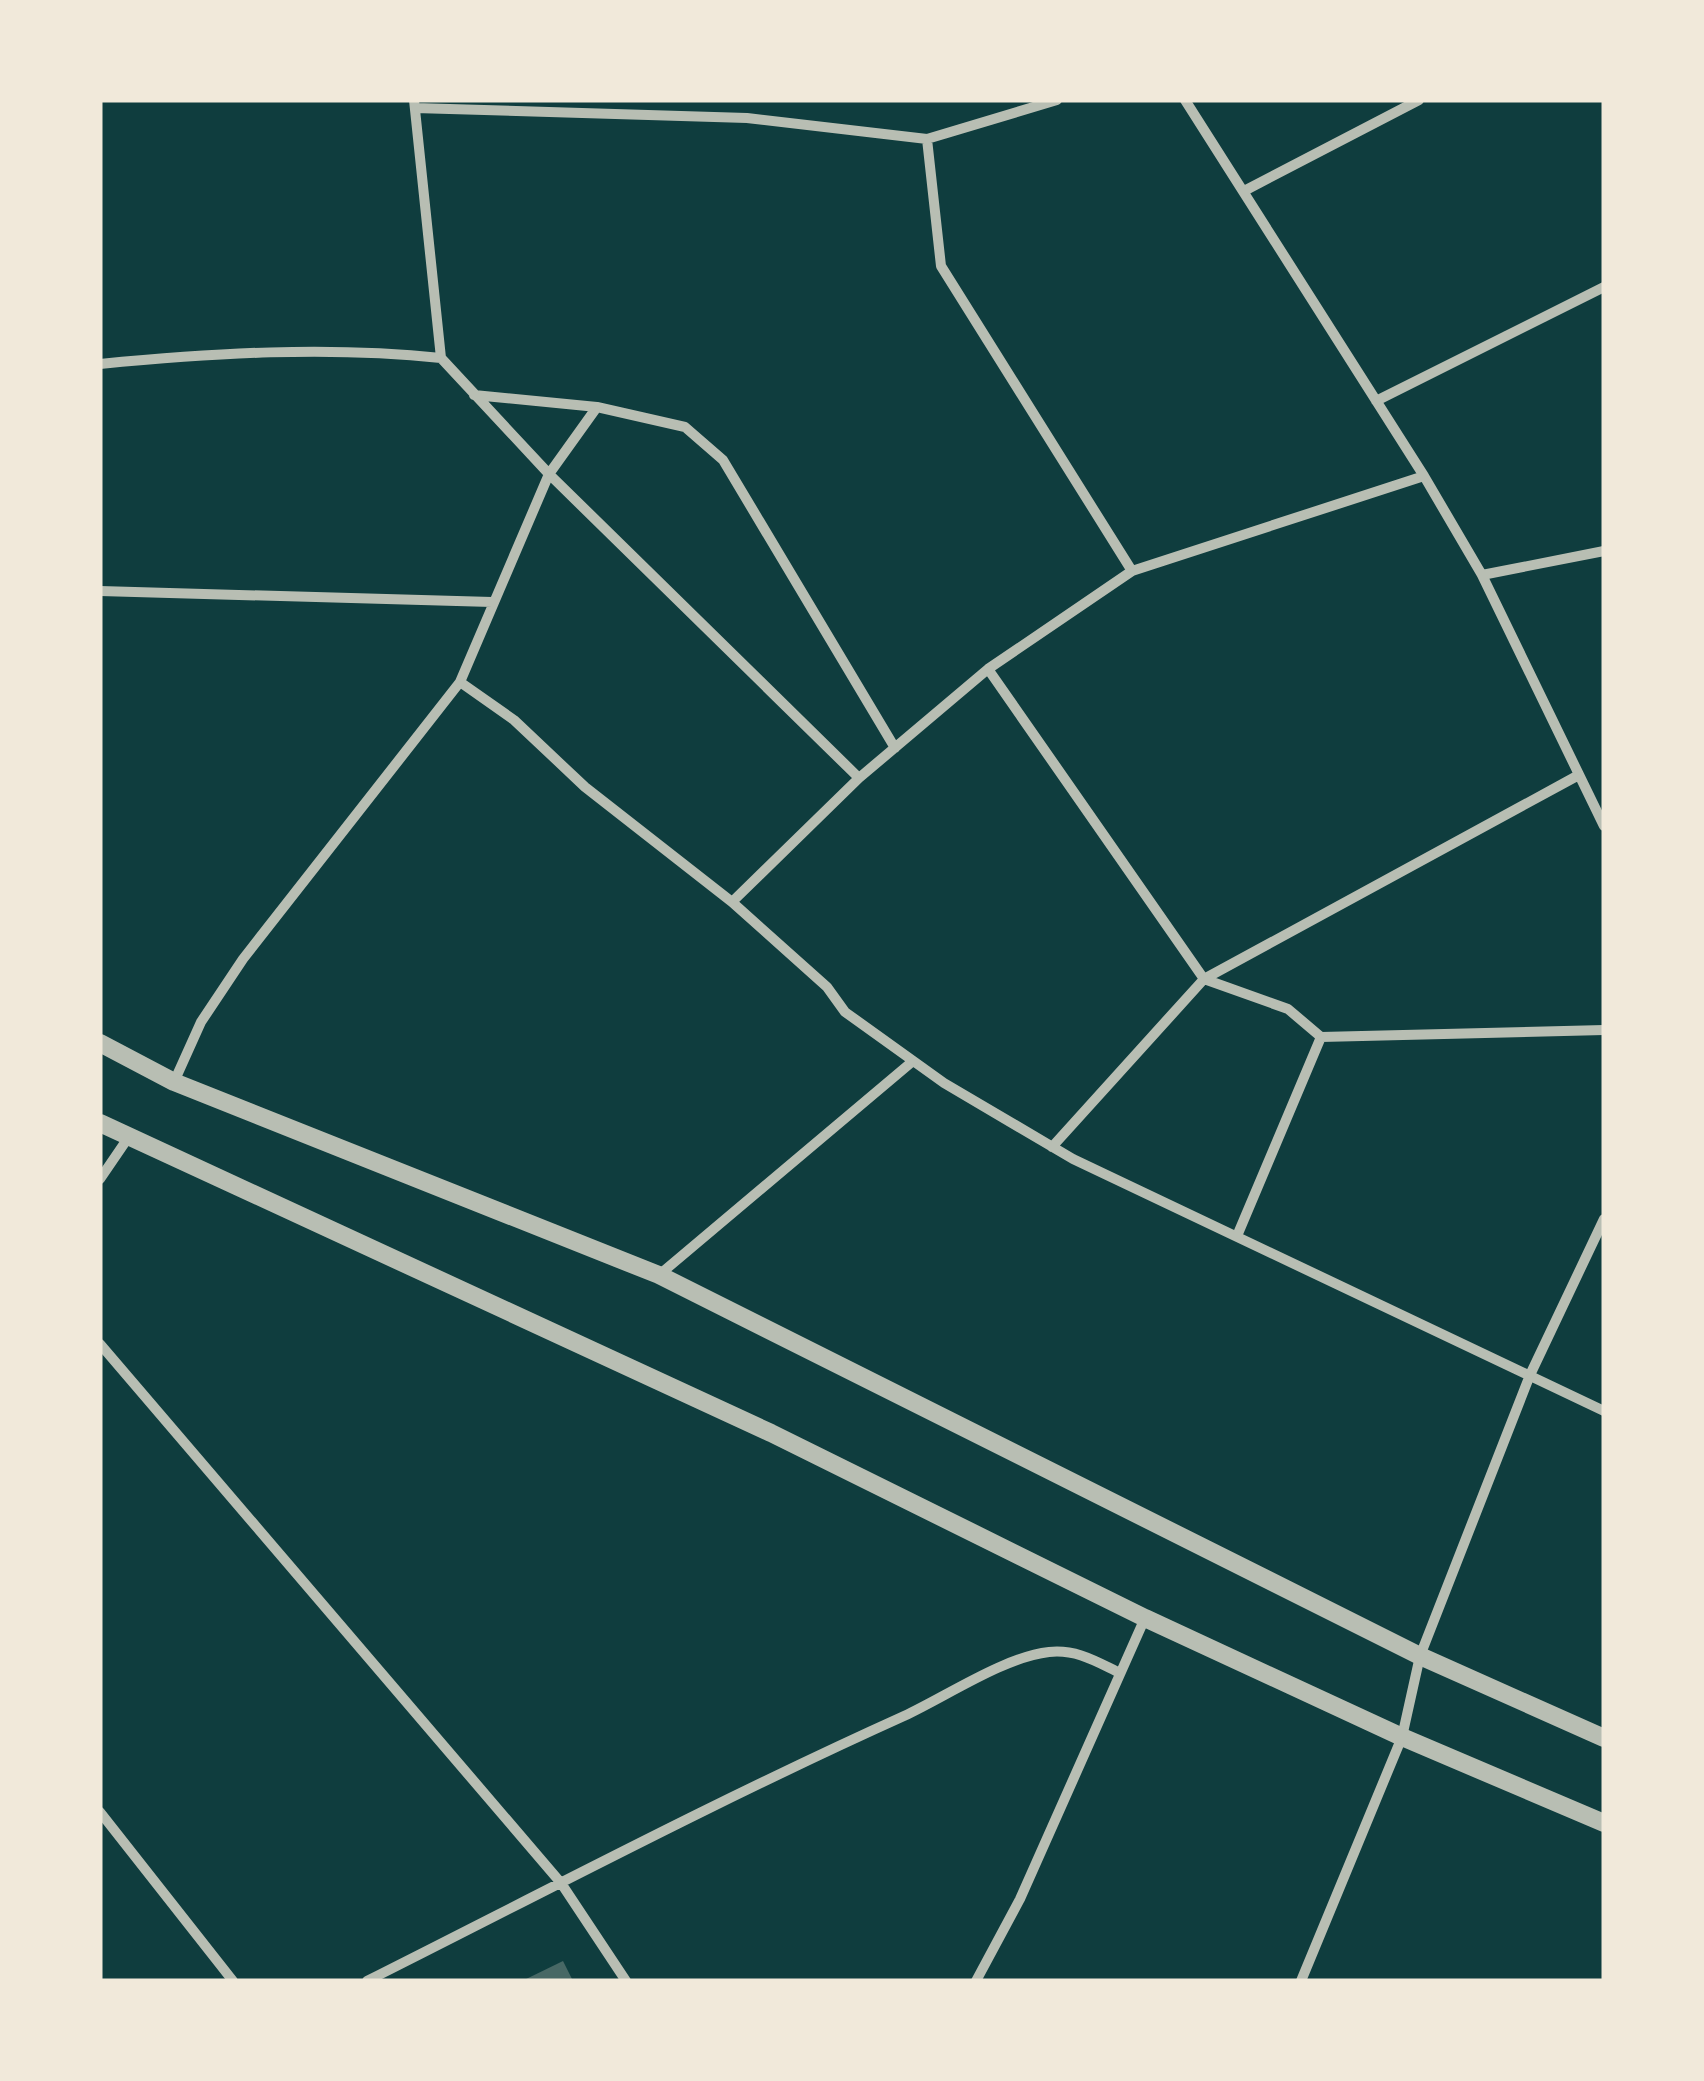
<svg xmlns="http://www.w3.org/2000/svg" width="1704" height="2081" viewBox="0 0 1704 2081" font-family="'Sofia Sans Condensed',sans-serif">
<rect width="100%" height="100%" fill="#0f3d3e"/>
<path fill="#486865" d="M563 1961 573 1981H522Z"/>
<g fill="none" stroke-linecap="round" stroke-linejoin="round">
<path stroke="#b8beb3" stroke-width="10" d="M414 100 441 358
M1185 100 1424 476 1482 575 1604 826
M415 108 747 118 927 139 1057 100
M927 139 941 266 1132 571
M1244 191 1419 100
M441 358 549 474 859 778
M100 364C214 353 327 346 441 358
M474 395 597 407
M1376 401 1604 287
M1482 575 1604 551
M100 591 492 602
M988 669 1204 979 1577 776
M460 682 514 720 585 787 732 902 827 987 845 1012 944 1083 1073 1159 1604 1411
M732 902 859 778 988 669 1132 571 1424 476
M174 1082 201 1022 243 959 460 682 549 474 597 407 685 427 723 460 895 748
M1052 1147 1204 979 1288 1009 1321 1037 1604 1030
M100 1179 128 1138
M1237 1236 1321 1037
M659 1275 913 1061
M100 1344 561 1883 626 1981
M100 1812 233 1981
M367 1981C546 1891 722 1798 904 1716 947 1696 1004 1657 1049 1652 1077 1649 1097 1662 1120 1673
M976 1981 1020 1899 1145 1618
M1301 1981 1402 1737 1420 1656 1530 1375 1604 1219"/>
<path stroke="#b8beb3" stroke-width="18" d="M100 1043 174 1082 659 1275 1420 1656 1604 1738
M100 1123 771 1433 1145 1618 1402 1737 1604 1823"/>
</g>
<rect width="1704" height="2081" fill="none" stroke="#f1e9da" stroke-width="205"/>
</svg>
